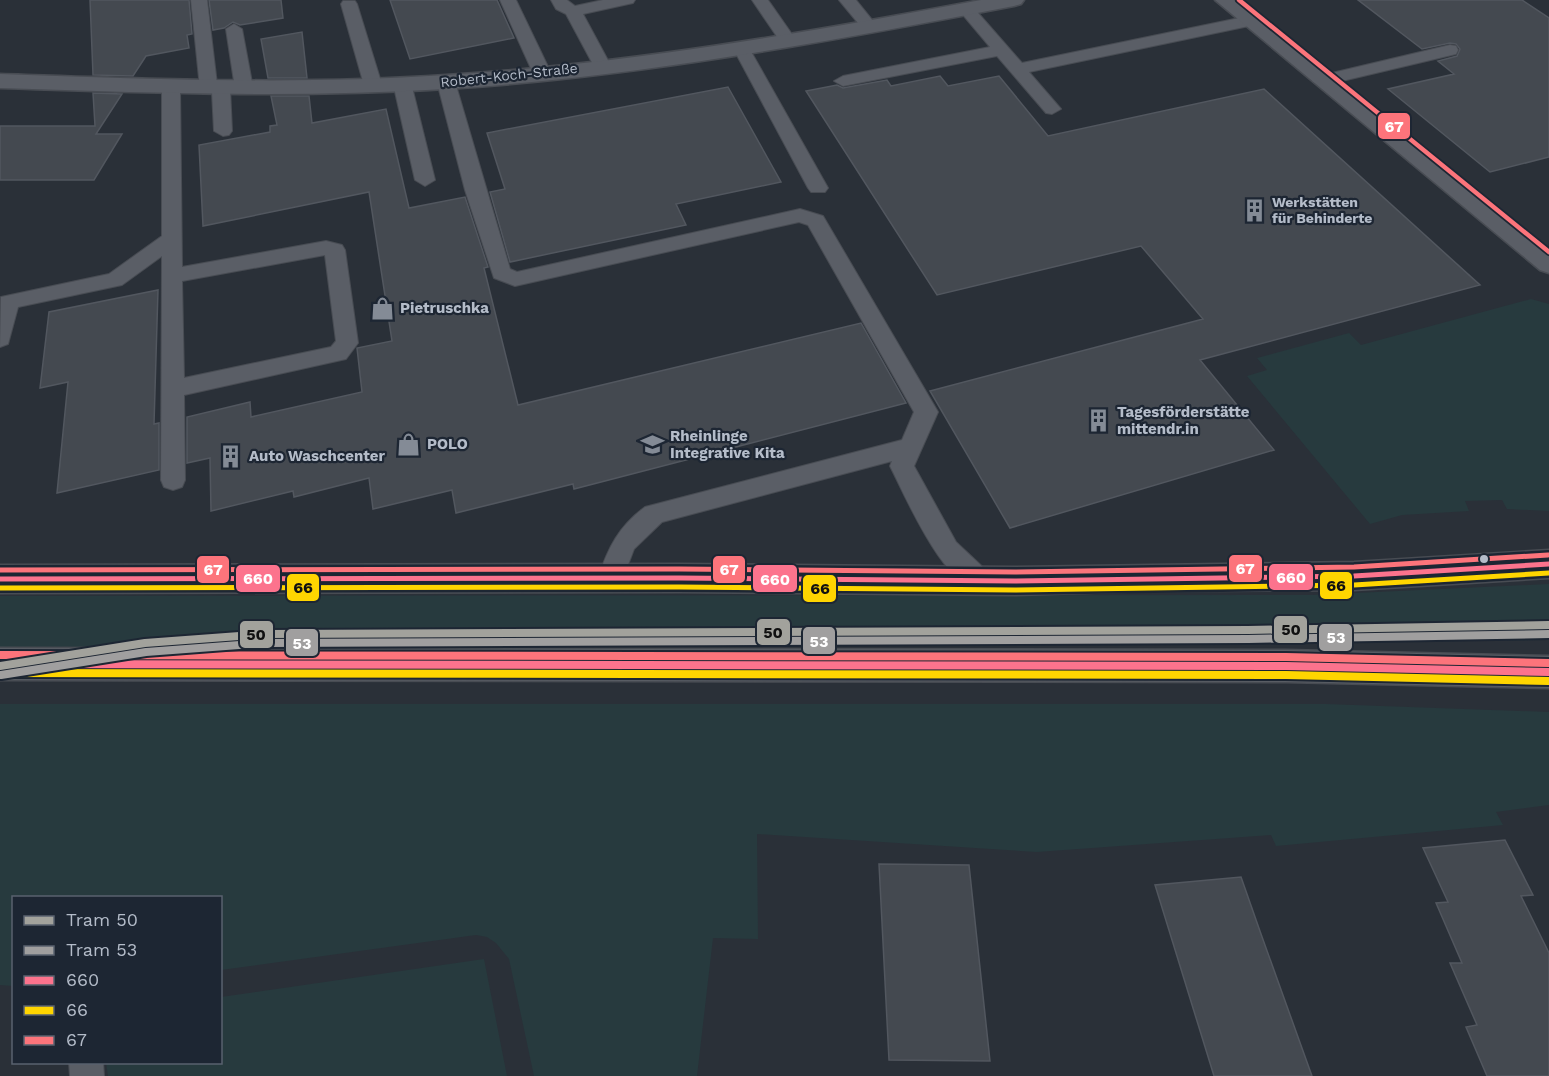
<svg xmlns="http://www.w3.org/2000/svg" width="1549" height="1076" viewBox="0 0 1549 1076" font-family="'Work Sans',sans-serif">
<rect width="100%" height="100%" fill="#2a3038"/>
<path fill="#273a3e" d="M1531 299 1549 304V511L1507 509 1502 500 1465 501 1469 511 1402 515 1370 524 1247 376 1267 370 1257 358 1349 333 1361 345Z
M1549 584V640L1149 645 0 647V596L1313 595Z
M0 704H1326L1549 712V805L1496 812 1503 825 1276 846 1271 835 1037 852 757 834 758 939 713 938 697 1076H534L509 959 496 943 487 937 476 935 221 970 220 898H14L13 986 0 985Z
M484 959 507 1076H108L106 1063 220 1062 221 997Z"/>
<path fill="#444950" stroke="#52575f" stroke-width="1.5" d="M90 0H189L192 34 187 35 189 48 146 56 133 76 93 75Z
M209 0H281L283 18 240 25 233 22 224 28 213 30Z
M390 0H497L514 38 410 59Z
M1358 0H1522L1549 18V157L1490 172 1388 89 1454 74 1438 61 1457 56 1460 49 1456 44 1450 43 1422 49Z
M302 32 307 78H268L261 39Z
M940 76 948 86 999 76 1048 136 1264 89 1480 285 1200 360 1274 450 1010 528 930 391 1203 319 1141 246 937 295 806 91 837 85 843 88 887 80 891 86Z
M728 87 781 182 676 204 686 225 510 262 490 192 505 189 487 133Z
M93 93 122 94 96 134H122L94 180H0V126H95Z
M271 96H309L312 123 386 109 409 208 465 197 488 267 484 268 518 405 861 323 906 403 574 489 573 484 456 513 452 490 373 509 369 478 294 497 293 491 211 511 210 458 187 463V417L250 402 251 417 362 392 357 348 392 341 369 192 203 226 199 145 270 132V126L277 125Z
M158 290 154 424 159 423V470L57 493 68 382 40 388 49 312Z
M1505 840 1533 895 1521 896 1549 953V1076H1487L1466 1027 1477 1025 1450 963H1462L1436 903 1448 902 1423 848Z
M879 864 969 865 990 1061 889 1060Z
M1241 877 1261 934 1312 1076H1214L1155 885Z"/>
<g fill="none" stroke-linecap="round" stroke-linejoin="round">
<defs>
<path id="lane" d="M191 0H207L217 84H227L230 88 232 131 229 135 223 136 214 131 212 92H203L200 88Z
M500 0H516L551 73 548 77H536L533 73Z
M551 0H567L575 6 603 0H635L633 3 583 14 611 66 608 70H596L566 14 556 9Z
M752 0H768L796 40 794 44H782Z
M839 0H856L877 26 875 29H863Z
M343 1H355L357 4 382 85 379 89 373 90 364 85 341 4Z
M966 4 972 6 1022 63 1249 16 1257 21 1249 26 1029 72 1061 109 1052 114 1046 113 997 56 843 86 834 81 843 76 990 47 958 9Z
M234 24 242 29 253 88 244 93 235 88 226 29Z
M741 43 749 48 828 188 825 192H811L808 188 733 48Z
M1450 45 1456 46 1458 50 1456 54 1321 86 1312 81 1315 77Z
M446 77 455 82 510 269 517 272 800 209 823 216 938 412 914 466 956 542 989 573 993 581 989 589C950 603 905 495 890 466L892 461 662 522 634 549 620 586 611 589 602 586 598 578C608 548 619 526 645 507L902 440 914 412 808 225 799 222 515 286 494 278 465 190 437 82Z
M402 78 411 83 435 180 425 186 415 180 393 83Z
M171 82 180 87 182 267 326 241 342 245 345 250 358 343 346 359 184 395 185 480 182 487 173 490 164 487 161 480 162 256 122 285 18 307 8 344 0 347 1 297 109 274 162 236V87ZM325 255 336 341 331 347 184 378 182 281Z
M69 1062H103L104 1076H70Z"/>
<path id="street" d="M981 0H1024L1021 4 1014 6C826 42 637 77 446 89 298 98 149 93 0 88V74C149 79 298 85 446 75 626 64 804 33 981 0Z
M1215 0H1238L1549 250V273L1540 270Z"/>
<path id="secondary" d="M1549 550V578L1354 590 1144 591 1015 595 679 592 0 593V565L679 564 1015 567 1354 562Z
M0 648 1286 650 1549 656V688L1286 682 0 680Z"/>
</defs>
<use href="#lane" stroke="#484c53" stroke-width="2"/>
<use href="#street" stroke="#484c53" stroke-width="3"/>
<use href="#secondary" stroke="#484c53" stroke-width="3"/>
<use href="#lane" fill="#5a5e66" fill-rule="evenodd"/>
<use href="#street" fill="#5a5e66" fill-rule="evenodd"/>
<use href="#secondary" fill="#595d64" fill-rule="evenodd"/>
<defs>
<path id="bus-1-far1" d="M0 579 679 578 1015 581 1354 576 1549 564"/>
<path id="bus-1" d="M0 664 1286 666 1549 672"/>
<path id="bus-2-far1" d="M0 588 679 587 1015 590 1354 585 1549 573"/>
<path id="bus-2" d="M0 673 1286 675 1549 681"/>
<path id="bus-3-far2" d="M1239 0 1549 252"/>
<path id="bus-3-far1" d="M0 570 679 569 1015 572 1354 567 1548 555"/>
<path id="bus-3" d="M0 655 1286 657 1549 663"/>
</defs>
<use href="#bus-1-far1" stroke="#1d2633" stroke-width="10"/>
<use href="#bus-1" stroke="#1d2633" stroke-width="12"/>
<use href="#bus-2-far1" stroke="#1d2633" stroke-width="10"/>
<use href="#bus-2" stroke="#1d2633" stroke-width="12"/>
<use href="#bus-3-far2" stroke="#1d2633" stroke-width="8"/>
<use href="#bus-3-far1" stroke="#1d2633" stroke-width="10"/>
<use href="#bus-3" stroke="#1d2633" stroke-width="12"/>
<use href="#bus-1-far1" stroke="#fc738d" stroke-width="5"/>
<use href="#bus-1" stroke="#fc738d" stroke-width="8"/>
<use href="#bus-2-far1" stroke="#ffd500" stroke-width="5"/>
<use href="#bus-2" stroke="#ffd500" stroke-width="8"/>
<use href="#bus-3-far2" stroke="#fc747b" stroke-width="4.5"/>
<use href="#bus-3-far1" stroke="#fc747b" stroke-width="5"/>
<use href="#bus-3" stroke="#fc747b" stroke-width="8"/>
<defs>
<path id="tram-1" d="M0 666 145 643 265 634 1248 630 1549 625"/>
<path id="tram-2" d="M1 675 146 652 265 643 1248 639 1549 634"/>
</defs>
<use href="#tram-1" stroke="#1d2633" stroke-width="12"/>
<use href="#tram-2" stroke="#1d2633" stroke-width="12"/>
<use href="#tram-1" stroke="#a2a29c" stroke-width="8"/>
<use href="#tram-2" stroke="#a09f9f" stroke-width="8"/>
</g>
<defs>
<symbol id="building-bare" viewBox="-9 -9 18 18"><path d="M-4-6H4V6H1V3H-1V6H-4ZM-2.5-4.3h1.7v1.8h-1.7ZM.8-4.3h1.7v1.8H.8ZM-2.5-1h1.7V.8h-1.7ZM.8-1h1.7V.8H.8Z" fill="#848b96" stroke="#1d2633" stroke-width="2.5" paint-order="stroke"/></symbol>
<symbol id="shop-bare" viewBox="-9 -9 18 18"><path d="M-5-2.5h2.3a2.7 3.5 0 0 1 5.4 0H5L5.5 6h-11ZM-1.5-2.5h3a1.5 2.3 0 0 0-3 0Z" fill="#848b96" stroke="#1d2633" stroke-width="2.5" paint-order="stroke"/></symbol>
<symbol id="school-bare" viewBox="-9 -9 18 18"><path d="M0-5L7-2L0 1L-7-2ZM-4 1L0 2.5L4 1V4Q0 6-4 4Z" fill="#848b96" stroke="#1d2633" stroke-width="2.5" paint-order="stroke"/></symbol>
</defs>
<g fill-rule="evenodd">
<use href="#building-bare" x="1238" y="194" width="33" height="33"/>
<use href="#shop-bare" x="366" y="292" width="33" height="33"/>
<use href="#building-bare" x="1082" y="404" width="33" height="33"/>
<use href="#shop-bare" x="392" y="428" width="33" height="33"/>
<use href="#school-bare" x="636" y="428" width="33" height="33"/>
<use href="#building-bare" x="214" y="440" width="33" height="33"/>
</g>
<circle fill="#b4bcc9" stroke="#1d2633" stroke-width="2" cx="1484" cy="559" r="5"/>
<g text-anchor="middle" stroke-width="4.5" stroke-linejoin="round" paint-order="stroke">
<g font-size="14" fill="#b4bcc9" stroke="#1d2633">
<text transform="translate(509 75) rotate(-6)" y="5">Robert-Koch-Straße</text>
</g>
<g font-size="14" font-weight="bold" fill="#b4bcc9" stroke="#1d2633" text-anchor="start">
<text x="1272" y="207">Werkstätten<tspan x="1272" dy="16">für Behinderte</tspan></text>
</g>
<g font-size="15" font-weight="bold" fill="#b4bcc9" stroke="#1d2633" text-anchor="start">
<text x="400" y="313">Pietruschka</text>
<text x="1117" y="417">Tagesförderstätte<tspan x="1117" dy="17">mittendr.in</tspan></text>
<text x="670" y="441">Rheinlinge<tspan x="670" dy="17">Integrative Kita</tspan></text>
<text x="427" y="449">POLO</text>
<text x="249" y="461">Auto Waschcenter</text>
</g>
</g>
<g stroke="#1d2633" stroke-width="2">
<rect x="1377" y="112" width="34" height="28" rx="6" fill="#fc747b"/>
<rect x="1228" y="554" width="35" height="29" rx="6" fill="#fc747b"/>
<rect x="712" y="555" width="34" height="29" rx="6" fill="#fc747b"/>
<rect x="196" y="555" width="34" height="29" rx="6" fill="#fc747b"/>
<rect x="1268" y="563" width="46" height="28" rx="6" fill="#fc738d"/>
<rect x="235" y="564" width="46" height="29" rx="6" fill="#fc738d"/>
<rect x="752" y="564" width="46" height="29" rx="6" fill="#fc738d"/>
<rect x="1319" y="571" width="34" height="29" rx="6" fill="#ffd500"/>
<rect x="286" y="573" width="34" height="29" rx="6" fill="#ffd500"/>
<rect x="802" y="574" width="35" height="29" rx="6" fill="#ffd500"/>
<rect x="1273" y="615" width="35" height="29" rx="6" fill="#a2a29c"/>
<rect x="756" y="618" width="35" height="28" rx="6" fill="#a2a29c"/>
<rect x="239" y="620" width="35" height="29" rx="6" fill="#a2a29c"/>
<rect x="1318" y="623" width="35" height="29" rx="6" fill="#a09f9f"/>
<rect x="802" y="626" width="34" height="29" rx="6" fill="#a09f9f"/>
<rect x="285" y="628" width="34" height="29" rx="6" fill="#a09f9f"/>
</g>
<g font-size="16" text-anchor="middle" font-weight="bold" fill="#fff">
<text x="1394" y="132">67</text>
<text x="1245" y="574">67</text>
<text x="729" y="575">67</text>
<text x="213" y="575">67</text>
<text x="1291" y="583">660</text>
<text x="258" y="584">660</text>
<text x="775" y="585">660</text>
<text x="1336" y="643">53</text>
<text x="819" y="647">53</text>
<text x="302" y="649">53</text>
</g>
<g font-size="16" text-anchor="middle" font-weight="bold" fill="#111">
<text x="1336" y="591">66</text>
<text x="303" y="593">66</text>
<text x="820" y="594">66</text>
<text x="1291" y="635">50</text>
<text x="773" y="638">50</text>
<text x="256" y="640">50</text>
</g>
<rect x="12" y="896" width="210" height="168" fill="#1d2633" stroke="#59626f" stroke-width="1.5"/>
<rect x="24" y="916" width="30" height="9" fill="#a2a29c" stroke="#59626f" stroke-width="1.5"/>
<text x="66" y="926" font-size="18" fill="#b4bcc9">Tram 50</text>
<rect x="24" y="946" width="30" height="9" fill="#a09f9f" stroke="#59626f" stroke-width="1.5"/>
<text x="66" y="956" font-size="18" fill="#b4bcc9">Tram 53</text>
<rect x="24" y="976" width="30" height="9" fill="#fc738d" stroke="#59626f" stroke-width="1.5"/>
<text x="66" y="986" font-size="18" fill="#b4bcc9">660</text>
<rect x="24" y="1006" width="30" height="9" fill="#ffd500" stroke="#59626f" stroke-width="1.5"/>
<text x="66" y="1016" font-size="18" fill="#b4bcc9">66</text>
<rect x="24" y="1036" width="30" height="9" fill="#fc747b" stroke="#59626f" stroke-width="1.5"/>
<text x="66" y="1046" font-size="18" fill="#b4bcc9">67</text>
</svg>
